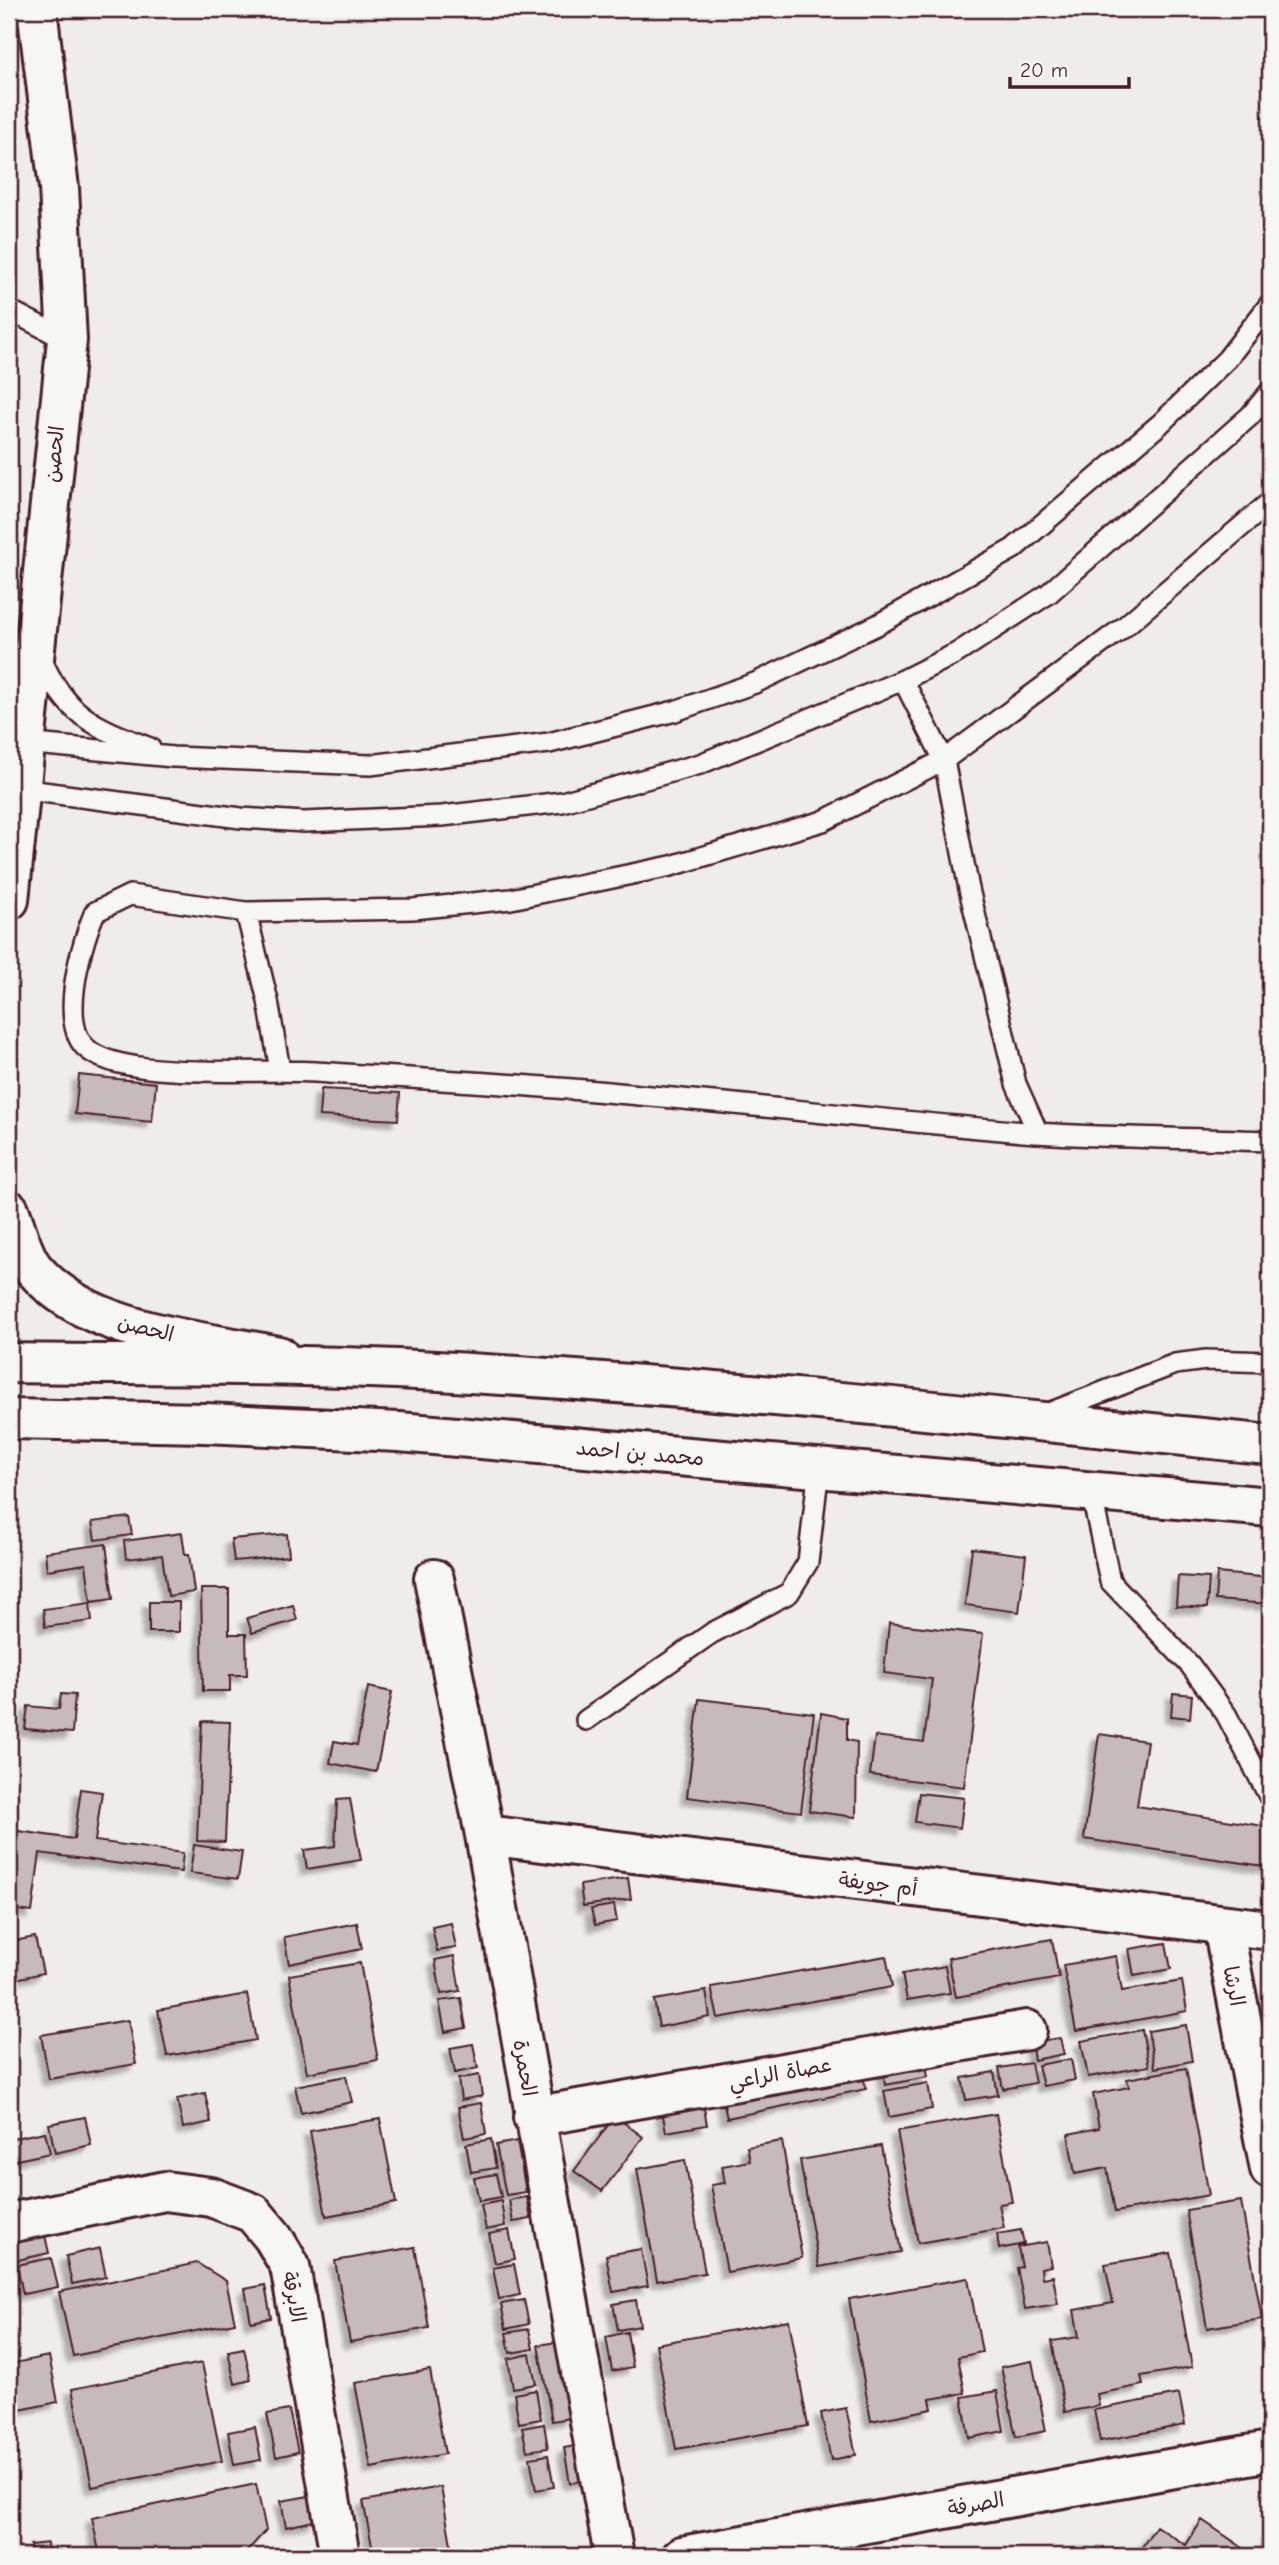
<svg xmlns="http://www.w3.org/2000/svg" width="1279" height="2565" viewBox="0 0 1279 2565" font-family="'Comic Neue','Playpen Sans Arabic',sans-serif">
<defs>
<filter id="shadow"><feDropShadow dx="-6" dy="6" stdDeviation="2" flood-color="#0004"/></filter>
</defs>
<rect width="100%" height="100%" fill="#efedea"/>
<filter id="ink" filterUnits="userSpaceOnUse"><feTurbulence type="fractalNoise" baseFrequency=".0143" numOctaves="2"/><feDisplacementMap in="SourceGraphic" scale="14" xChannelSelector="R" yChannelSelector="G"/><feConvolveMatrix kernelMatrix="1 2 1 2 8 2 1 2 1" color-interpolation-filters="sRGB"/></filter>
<g filter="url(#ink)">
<path fill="#c6babb" stroke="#4a1f2b" stroke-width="2" filter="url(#shadow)" d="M79 1075 156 1083 152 1122 75 1114Z
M321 1089 400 1093 398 1120 319 1116Z
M129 1517 132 1535 95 1540 92 1522Z
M182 1533 185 1554H189L194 1592 168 1596 162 1555 126 1559 124 1541Z
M287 1534 289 1556 234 1561 231 1539Z
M106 1544 113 1599 91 1602 86 1564 47 1570 45 1552Z
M972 1548 1026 1555 1019 1612 965 1605Z
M1217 1573 1270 1578V1604L1215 1600Z
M1178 1576 1209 1578 1207 1608 1176 1606Z
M201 1589H229V1634H246L247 1675H230V1691H203Z
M149 1602H179V1632H149Z
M90 1603 92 1621 45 1627 43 1609Z
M293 1605 297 1620 252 1633 247 1618Z
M889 1623 983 1634 964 1787 870 1775 875 1736 924 1742 932 1679 884 1673Z
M368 1687 392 1692 376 1772 330 1763 334 1741 357 1745Z
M1173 1693 1192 1695 1190 1718 1171 1716Z
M61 1694 75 1695 72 1733 25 1729 28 1706 59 1709Z
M699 1699 814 1713 801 1812 687 1797Z
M821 1713 847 1718V1740L857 1742 856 1817 809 1811Z
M202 1721 230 1722 225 1842 197 1841Z
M1099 1734 1147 1741 1137 1806 1270 1827V1867L1084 1839Z
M81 1789 102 1792 95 1841 183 1853 181 1872 40 1853 32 1912 9 1909 18 1850 9 1849 11 1830 74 1839Z
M919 1793 964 1798 960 1828 915 1822Z
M350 1799 361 1860 307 1869 304 1850 335 1846 337 1800Z
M194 1845 242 1852 238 1879 190 1873Z
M628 1878 631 1899 583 1906 580 1885Z
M614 1905 617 1921 595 1925 591 1909Z
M357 1923 362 1949 289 1964 284 1937Z
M451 1923 456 1948 437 1951 432 1927Z
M35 1937 43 1973 11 1980 9 1942Z
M1052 1939 1059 1978 956 1997 948 1958Z
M1166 1943 1171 1969 1134 1976 1129 1949Z
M454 1956 460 1991 441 1994 435 1960Z
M886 1956 892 1987 718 2018 711 1987Z
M1116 1956 1122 1991 1182 1981 1187 2011 1076 2031 1063 1965Z
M360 1963 378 2060 307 2073 289 1975Z
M945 1966 950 1993 907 2000 902 1974Z
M706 1991 710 2017 659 2027 654 2000Z
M247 1994 256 2040 167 2056 158 2010Z
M461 1998 466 2028 445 2032 439 2001Z
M128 2020 136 2064 49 2079 41 2035Z
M1186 2025 1192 2061 1155 2068 1148 2031Z
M1142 2030 1149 2066 1088 2077 1081 2041Z
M1060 2038 1064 2054 1034 2060 1031 2042Z
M473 2044 478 2068 455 2073 450 2048Z
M925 2058 928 2077 885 2085 882 2066Z
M1071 2059 1075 2080 1043 2086 1038 2065Z
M1031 2063 1035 2083 1003 2089 999 2068Z
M861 2068 866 2089 727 2118 722 2097Z
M1186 2068 1209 2195 1115 2212 1107 2168 1075 2174 1068 2134 1099 2128 1093 2094 1129 2087 1127 2079Z
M994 2072 998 2095 966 2100 962 2078Z
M479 2075 482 2096 461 2100 458 2079Z
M346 2076 352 2102 301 2113 295 2086Z
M928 2083 932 2109 889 2117 884 2091Z
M205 2093 211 2122 183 2128 177 2099Z
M703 2102 707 2125 666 2132 662 2110Z
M481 2103 486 2134 464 2138 458 2107Z
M996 2114 1012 2202 999 2204 1004 2228 918 2243 897 2131Z
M615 2116 643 2137 602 2191 574 2171Z
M85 2117 91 2145 55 2153 49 2124Z
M380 2119 396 2203 326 2216 310 2131Z
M45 2132 50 2153 12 2161 9 2139Z
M491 2139 496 2168 471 2172 466 2144Z
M517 2141 526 2192 506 2195 496 2145Z
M782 2141 802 2258 727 2272 711 2185 725 2183 722 2166 750 2161 747 2147Z
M881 2146 901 2252 819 2267 800 2160Z
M685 2160 705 2273 657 2281 637 2169Z
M496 2174 501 2197 479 2201 474 2178Z
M527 2197 531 2219 513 2222 509 2200Z
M501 2201 505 2226 486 2230 481 2205Z
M1241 2201 1262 2319 1207 2328 1186 2210Z
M509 2230 515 2259 495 2263 489 2234Z
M1021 2230 1024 2244 999 2249 997 2234Z
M44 2231 49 2253 9 2262V2238Z
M1047 2242 1051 2266 1041 2268 1042 2278 1053 2276 1058 2304 1025 2309 1017 2268 1022 2267 1018 2247Z
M415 2247 429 2328 350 2342 335 2261Z
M100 2248 106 2277 72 2284 66 2256Z
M641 2249 648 2286 613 2292 606 2255Z
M1171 2253 1192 2367 1141 2376 1143 2385 1097 2394 1099 2406 1065 2412 1052 2341 1079 2337 1074 2310 1113 2303 1105 2264Z
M51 2258 58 2287 23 2294 17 2265Z
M197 2263 226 2281 235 2323 73 2356 59 2292Z
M514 2264 520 2295 499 2299 493 2268Z
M968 2278 982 2352 958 2357 965 2393 930 2399 932 2409 871 2421 849 2299Z
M265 2285 271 2318 251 2322 245 2289Z
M524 2300 529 2324 506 2329 501 2304Z
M636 2300 640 2326 618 2330 613 2304Z
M789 2320 808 2426 676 2449 656 2344Z
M529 2329 533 2349 510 2353 506 2333Z
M627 2332 633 2367 612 2371 606 2337Z
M557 2342 571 2418 552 2421 538 2345Z
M244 2348 251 2380 235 2384 228 2351Z
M530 2354 536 2384 513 2388 508 2359Z
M49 2356 58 2402 10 2412 9 2364Z
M1032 2361 1046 2431 1016 2437 1001 2367Z
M202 2363 222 2461 92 2487 72 2389Z
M430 2370 445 2454 371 2468 355 2383Z
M536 2390 541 2419 519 2423 514 2394Z
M997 2391 1004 2431 969 2438 962 2397Z
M1179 2394 1185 2425 1100 2441 1094 2410Z
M846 2408 856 2455 831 2460 821 2413Z
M289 2410 298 2452 276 2457 267 2414Z
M544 2424 548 2448 527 2451 522 2428Z
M255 2427 261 2460 234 2465 228 2432Z
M585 2444 592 2479 570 2483 564 2448Z
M548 2455 554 2487 536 2490 530 2458Z
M256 2484 266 2530 243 2556H100L92 2518Z
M441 2487 453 2556H374L363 2501Z
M309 2496 314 2521 286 2527 281 2501Z
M1202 2520 1255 2556H1136L1156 2526 1186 2545Z
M47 2543 48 2556H31L30 2545Z"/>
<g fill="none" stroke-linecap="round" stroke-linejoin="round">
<defs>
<path id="service" d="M9 310 67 340
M1270 502 1124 627 944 760 823 821 671 866 511 899 413 909 246 912 130 895 95 912C82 941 59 1020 85 1047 119 1082 263 1068 315 1072 419 1079 524 1084 629 1094 764 1106 900 1122 1036 1133 1114 1138 1192 1138 1270 1141
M41 658C66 716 93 726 150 748
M903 680 944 760 969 889 1016 1084 1038 1133
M24 743 173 757 370 765 549 743 675 711 755 683 877 625 1013 549 1160 424 1227 359 1270 304
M20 789 241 818 304 822 442 816 562 802 700 764 903 680 957 653 1048 594 1250 416 1270 392
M246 912 268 1001 280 1070
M1046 1414 1175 1364 1206 1360 1270 1362
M1091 1491 1110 1581 1190 1665 1226 1714 1270 1798
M586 1720 712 1633 789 1593 808 1562 819 1468"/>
<path id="minor" d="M9 900 67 340 59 188 37 9
M9 1210C16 1227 22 1255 34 1269 88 1334 201 1340 279 1356
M434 1579 485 1835 614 2556
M485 1835 1270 1930
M1223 1926 1270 2169
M533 2117 1027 2030
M9 2223 165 2191 211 2197 253 2213 273 2237 290 2266 340 2556
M682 2556 1270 2451"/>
<path id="tertiary" d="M9 1363C157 1365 306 1363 454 1372 726 1388 998 1417 1270 1445
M9 1419 205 1423 399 1432 1270 1507"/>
</defs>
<use href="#service" stroke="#4a1f2b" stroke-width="24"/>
<use href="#minor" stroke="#4a1f2b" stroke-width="44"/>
<use href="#tertiary" stroke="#4a1f2b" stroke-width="44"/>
<use href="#service" stroke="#f6f6f2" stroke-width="19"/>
<use href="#minor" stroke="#f6f6f2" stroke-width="38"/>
<use href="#tertiary" stroke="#f6f6f2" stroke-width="38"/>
</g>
</g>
<g text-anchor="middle" stroke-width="5" stroke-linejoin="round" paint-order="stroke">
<g font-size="21" fill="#4a1f2b" stroke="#f6f6f2">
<text transform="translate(54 454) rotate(-84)" y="7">الحصن</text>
<text transform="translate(146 1328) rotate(14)" y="7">الحصن</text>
<text transform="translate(640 1453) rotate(5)" y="7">محمد بن احمد</text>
<text transform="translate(878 1884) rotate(7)" y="7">أم جويفة</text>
<text transform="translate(1234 1986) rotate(79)" y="7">الرشا</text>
<text transform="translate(525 2068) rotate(80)" y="7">الحمرة</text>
<text transform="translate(780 2073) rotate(-10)" y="7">عصاة الراعي</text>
<text transform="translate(294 2297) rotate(79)" y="7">الابرقة</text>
<text transform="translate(976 2504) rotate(-10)" y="7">الصرفة</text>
</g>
</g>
<rect width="1279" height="2565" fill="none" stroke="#f6f6f2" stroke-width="35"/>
<rect x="18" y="18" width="1244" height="2530" fill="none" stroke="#4a1f2b" stroke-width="2.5" filter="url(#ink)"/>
<path d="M1010 77v10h119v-10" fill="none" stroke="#4a1f2b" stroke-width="3.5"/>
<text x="1020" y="77" font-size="21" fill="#4a1f2b" stroke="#f6f6f2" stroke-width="5" paint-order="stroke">20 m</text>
</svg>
